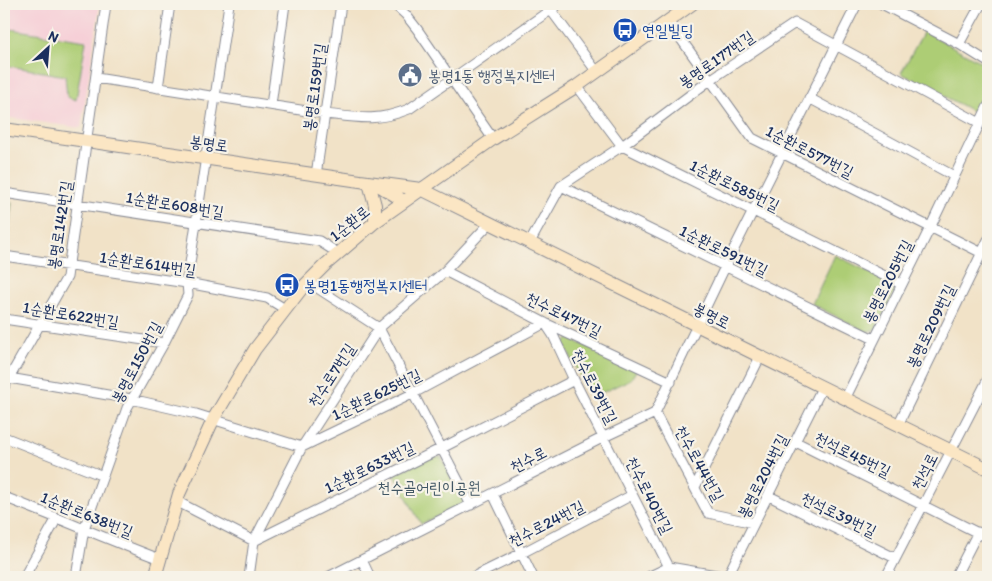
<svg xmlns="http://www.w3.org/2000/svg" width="992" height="581" viewBox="0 0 992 581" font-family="Itim,'Poor Story',sans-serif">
<rect width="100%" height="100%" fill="#f7f3e8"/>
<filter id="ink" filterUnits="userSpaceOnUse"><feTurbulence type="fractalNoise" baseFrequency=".02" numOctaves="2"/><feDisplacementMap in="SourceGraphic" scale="10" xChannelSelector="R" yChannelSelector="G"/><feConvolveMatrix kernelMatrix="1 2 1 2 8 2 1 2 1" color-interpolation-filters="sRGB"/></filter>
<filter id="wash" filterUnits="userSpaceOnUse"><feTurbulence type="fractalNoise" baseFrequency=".0096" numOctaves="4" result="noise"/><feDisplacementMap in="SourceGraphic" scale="20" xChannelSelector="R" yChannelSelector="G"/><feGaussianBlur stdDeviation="1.12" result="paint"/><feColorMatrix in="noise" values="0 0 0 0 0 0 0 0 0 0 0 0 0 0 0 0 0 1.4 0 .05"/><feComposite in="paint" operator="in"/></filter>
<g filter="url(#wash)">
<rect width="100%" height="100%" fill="#f1e2c7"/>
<path fill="#f6cfd7" d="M4 4H100L81 128 4 117Z"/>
<path fill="#adcd74" stroke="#647e69" d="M4 28 86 41 76 100 67 97 65 76 4 65Z
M924 31 988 66V98L982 110 974 112 901 73Z
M4 202 12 203 7 248H4Z
M835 255 891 283 895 290 876 329 867 332 812 304Z
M568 338 637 369 631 379 591 398 564 344Z
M434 456 441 457 464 500 463 504 421 524 394 474Z"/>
</g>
<g filter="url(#ink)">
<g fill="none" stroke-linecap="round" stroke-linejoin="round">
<defs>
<path id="street" d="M394 4 406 15 417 29 493 139
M540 4 550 9 597 72
M882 4 959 44 988 62
M668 21 752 138 988 256
M959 44 981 4
M96 78 326 114C359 118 377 122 409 109L559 4
M577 86 622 146 901 284
M158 88 170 4
M809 98 954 176
M271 105 285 4
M316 175 341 4
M561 186 874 339
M4 193 319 241 338 253
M529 244 561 186 622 146 710 80 795 23 980 123
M4 256 187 283 267 298 285 309
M445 271 545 323 671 382
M308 282 379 328 471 505
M4 319 164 343
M9 378 131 399 196 414 302 447 412 394 545 323 553 335 574 380 669 567
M4 387 67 277 106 4
M845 399 930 228 988 106
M655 413 708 513 754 523
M898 425 988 240
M4 437 103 476
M796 442 988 538
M695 487 760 357
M493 494 533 577
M769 496 895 558
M4 497C56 517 107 539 160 559
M176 501 254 541 440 449 574 380
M362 560 370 577
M24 577 57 518
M76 577 84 529 127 408 164 343 188 295 187 283 229 4
M249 577 254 541 302 447 379 328 445 271 489 224
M328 577 604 437 655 413 725 267 857 4
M473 577 522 553 632 495
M648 577 669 567 728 577
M727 577 822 388
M886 577 988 379
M955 577 978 532"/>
<path id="secondary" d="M4 129 360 181 378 185 404 201
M360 181 421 189 988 469
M369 183 375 205V222
M155 577 179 494 214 418 255 349 302 288 325 265 375 222 493 139 577 86 692 4"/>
</defs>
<use href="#street" stroke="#868892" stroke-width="11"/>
<use href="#secondary" stroke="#868892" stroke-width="14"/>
<use href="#street" stroke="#fff" stroke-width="9"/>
<use href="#secondary" stroke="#fbe6c4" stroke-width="12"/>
</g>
</g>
<defs>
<symbol id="bus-disc" viewBox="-11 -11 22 22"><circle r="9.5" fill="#1a4fb4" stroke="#f7f3e8"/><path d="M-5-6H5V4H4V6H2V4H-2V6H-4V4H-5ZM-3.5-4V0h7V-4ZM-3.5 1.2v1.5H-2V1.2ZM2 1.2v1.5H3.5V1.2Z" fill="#fff"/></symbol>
<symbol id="civic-disc" viewBox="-11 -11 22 22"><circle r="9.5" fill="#5c6f8a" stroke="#f7f3e8"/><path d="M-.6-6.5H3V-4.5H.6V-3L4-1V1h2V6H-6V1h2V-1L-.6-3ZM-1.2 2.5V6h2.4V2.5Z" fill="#fff"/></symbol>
</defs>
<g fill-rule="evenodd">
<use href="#bus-disc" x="611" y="16" width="28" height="28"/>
<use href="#civic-disc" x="396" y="61" width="28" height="28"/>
<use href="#bus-disc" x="273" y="271" width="28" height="28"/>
</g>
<g text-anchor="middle" stroke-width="4.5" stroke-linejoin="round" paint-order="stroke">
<g font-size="16" fill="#164399" stroke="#f7f3e8" text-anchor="start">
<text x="642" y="36">연일빌딩</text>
<text x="304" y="291">봉명1동행정복지센터</text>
</g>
<g font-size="16" fill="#1b2f5e" stroke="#f7f3e8">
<text transform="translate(716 59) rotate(-35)" y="6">봉명로177번길</text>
<text transform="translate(314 87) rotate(-82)" y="6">봉명로159번길</text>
<text transform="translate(209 143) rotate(8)" y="6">봉명로</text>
<text transform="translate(810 151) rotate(27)" y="6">1순환로577번길</text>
<text transform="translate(735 185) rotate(26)" y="6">1순환로585번길</text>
<text transform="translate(175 204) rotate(9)" y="6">1순환로608번길</text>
<text transform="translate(349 223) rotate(-39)" y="6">1순환로</text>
<text transform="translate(59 225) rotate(-81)" y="6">봉명로142번길</text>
<text transform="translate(724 250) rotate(26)" y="6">1순환로591번길</text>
<text transform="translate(148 263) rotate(8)" y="6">1순환로614번길</text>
<text transform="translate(887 281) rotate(-63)" y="6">봉명로205번길</text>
<text transform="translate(71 314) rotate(9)" y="6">1순환로622번길</text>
<text transform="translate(564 314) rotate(26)" y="6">천수로47번길</text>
<text transform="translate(712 315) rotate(27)" y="6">봉명로</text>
<text transform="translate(930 326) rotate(-64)" y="6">봉명로209번길</text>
<text transform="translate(136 362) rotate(-62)" y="6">봉명로150번길</text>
<text transform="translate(331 375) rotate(-57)" y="6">천수로7번길</text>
<text transform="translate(595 386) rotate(63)" y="6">천수로39번길</text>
<text transform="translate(376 394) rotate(-26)" y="6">1순환로625번길</text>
<text transform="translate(853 454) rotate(26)" y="6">천석로45번길</text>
<text transform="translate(528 459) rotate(-27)" y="6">천수로</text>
<text transform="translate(700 463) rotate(61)" y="6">천수로44번길</text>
<text transform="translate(369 467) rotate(-26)" y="6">1순환로633번길</text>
<text transform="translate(924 471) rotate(-63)" y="6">천석로</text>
<text transform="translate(762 476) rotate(-63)" y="6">봉명로204번길</text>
<text transform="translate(650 495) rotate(63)" y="6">천수로40번길</text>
<text transform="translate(87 514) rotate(22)" y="6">1순환로638번길</text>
<text transform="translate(839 514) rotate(26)" y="6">천석로39번길</text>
<text transform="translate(546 523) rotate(-27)" y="6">천수로24번길</text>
</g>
<g font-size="16" fill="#4e5e75" stroke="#f7f3e8" text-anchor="start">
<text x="428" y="81">봉명1동 행정복지센터</text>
</g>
<g font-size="16" fill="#405664" stroke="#f7f3e8">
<text x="429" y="493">천수골어린이공원</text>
</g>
</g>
<rect width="992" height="581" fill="none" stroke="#f7f3e8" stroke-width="20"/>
<g transform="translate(48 48) rotate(26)" stroke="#f7f3e8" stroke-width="4" paint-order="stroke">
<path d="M0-4L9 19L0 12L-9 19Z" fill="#1b2f5e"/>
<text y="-8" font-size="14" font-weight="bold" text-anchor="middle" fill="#1b2f5e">N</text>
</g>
</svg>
